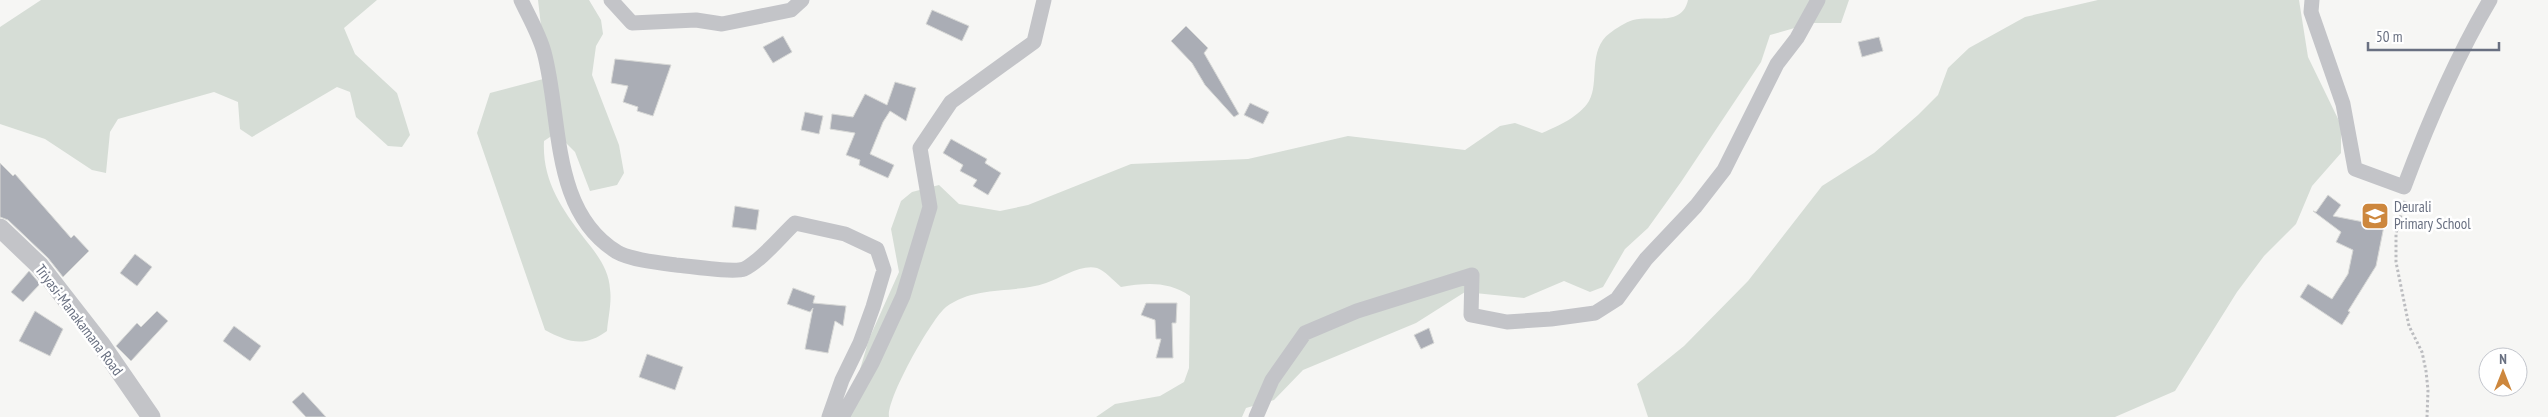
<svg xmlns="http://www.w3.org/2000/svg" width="2548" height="417" viewBox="0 0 2548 417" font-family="'PT Sans Narrow',sans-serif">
<rect width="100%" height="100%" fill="#f6f6f4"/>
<path fill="#d6ddd6" d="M41 0H377L344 28 355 54 397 93 410 135 402 147 388 146 356 117 350 92 337 87 252 137 240 129 238 102 214 92 118 119 110 132 106 173 92 170 45 139 0 124V27Z
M538 0H589L601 20 603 34 596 46 592 75 619 145 624 173 617 185 590 191 575 152 556 133 544 141C542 180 561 208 584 238 596 253 609 269 610 289 612 302 608 318 607 331 584 348 568 342 545 330L477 133 490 93 547 78Z
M1688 0H1849L1841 23H1812L1770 35 1761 62 1681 182 1648 228 1625 249 1603 287 1590 292 1564 281 1524 298 1465 292 1416 323 1303 370 1274 400 1246 408 1242 417H1096L1115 404 1160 396 1184 382 1189 368 1190 296C1168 281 1146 283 1121 287 1114 281 1104 270 1097 268 1081 264 1061 278 1046 283 1014 294 975 285 946 307 932 318 886 399 889 417H846L869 339 899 272 891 229 901 201 912 192 939 185 959 204 1000 211 1028 205 1131 164 1248 159 1348 136 1465 150 1500 126 1515 123 1542 133C1558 126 1579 117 1589 101 1600 82 1587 50 1610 33 1615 29 1626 22 1633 20 1653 15 1682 27 1688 0Z
M2098 0H2299L2308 57 2341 125V153L2312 186 2296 224 2264 256 2237 292 2175 391 2115 417H1648L1637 384 1684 346 1748 281 1822 186 1874 153 1918 115 1938 95 1948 68 1969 48 2025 17Z"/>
<path fill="#aaadb5" stroke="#d7d8d6" d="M932 10 969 26 962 41 926 24Z
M1186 26 1208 48 1204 53 1239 114 1234 117 1205 85 1192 63 1171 41Z
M783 36 792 52 773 63 763 47Z
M1879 37 1883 51 1862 57 1858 42Z
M615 59 671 65 653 116 637 111 638 107 623 102 628 86 611 83Z
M895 82 916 88 906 121 890 111 883 122 870 154 894 165 888 178 859 165 860 160 846 155 855 133 830 129 832 114 853 117 865 94 887 105Z
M1250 103 1269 112 1263 124 1244 115Z
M805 112 823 116 819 134 801 130Z
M951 139 987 159 985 163 1001 173 988 195 973 186 977 180 960 171 963 165 943 153Z
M0 163 13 176 15 174 71 238 74 235 89 251 63 277 48 258 8 220 0 217Z
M2328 195 2341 205 2333 216 2384 226 2376 266 2348 311 2350 312 2342 325 2300 297 2308 284 2332 299 2348 274 2353 250 2336 242 2341 232 2313 211 2316 212Z
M735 206 759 210 756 230 732 227Z
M135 254 152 267 137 286 120 273Z
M29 271 40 284 23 302 11 292Z
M793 288 815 296 813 303 846 306 843 326 835 321 828 353 805 349 813 308 810 312 787 304Z
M1146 303H1177L1176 323H1172L1173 358H1156L1161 339H1156L1155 320 1141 315Z
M35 311 63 329 50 356 19 341Z
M157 311 168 321 131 361 116 346 137 323 141 327Z
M234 326 261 346 250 361 223 341Z
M1429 328 1434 343 1421 349 1414 335Z
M647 354 683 367 675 390 639 377Z
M303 392 326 417H306L292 402Z"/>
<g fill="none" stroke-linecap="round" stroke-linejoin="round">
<path stroke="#bcbdc0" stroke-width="3" stroke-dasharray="2.5 2.5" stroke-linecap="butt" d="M2405 201 2396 233V262L2409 326 2422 352 2426 371 2428 390 2427 417"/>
<path stroke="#c3c4c8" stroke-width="15" d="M521 0C529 17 539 34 544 52 562 118 550 211 617 252 631 260 660 263 676 265 689 266 734 273 744 269 761 261 781 236 795 223L845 234 877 249 884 270 873 307 860 343 842 380 829 417
M611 0 632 23 696 20 722 24 791 10 802 0
M2312 0 2311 12 2343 104 2355 169 2404 187C2428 123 2455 59 2490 0
M842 417 872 363 903 296 930 207 920 148 951 102 1034 42 1044 0
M1256 417 1272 380 1305 333 1357 311 1472 275 1471 315 1507 322 1551 319 1595 313 1617 299 1646 259 1696 206 1724 170 1777 64 1797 38 1818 0"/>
<path stroke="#c3c4c8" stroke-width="19" d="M0 228 40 266 100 343 151 417"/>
</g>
<defs>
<symbol id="school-square" viewBox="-11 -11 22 22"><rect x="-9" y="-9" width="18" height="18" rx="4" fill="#cd873d" stroke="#fff"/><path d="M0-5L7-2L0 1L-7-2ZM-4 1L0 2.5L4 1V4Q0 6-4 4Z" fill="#fff"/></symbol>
</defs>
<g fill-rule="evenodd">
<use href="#school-square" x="2359" y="200" width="32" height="32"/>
</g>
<g text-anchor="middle" stroke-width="5" stroke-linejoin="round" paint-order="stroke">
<g font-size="15" fill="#697081" stroke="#fff" text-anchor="start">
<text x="2394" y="212">Deurali<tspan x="2394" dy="17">Primary School</tspan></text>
</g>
<g font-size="15" fill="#697081" stroke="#fff">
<text transform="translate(79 320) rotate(53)" y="5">Triyasi-Manakamana Road</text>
</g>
</g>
<g transform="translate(2503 372)"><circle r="24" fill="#ffffff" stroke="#c3c6cd"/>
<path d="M0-4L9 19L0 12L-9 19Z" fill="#cd873d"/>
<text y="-8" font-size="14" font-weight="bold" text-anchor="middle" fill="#697081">N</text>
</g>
<path d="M2368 42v8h131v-8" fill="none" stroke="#697081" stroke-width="2.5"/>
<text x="2376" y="42" font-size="15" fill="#697081" stroke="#ffffff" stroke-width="4" paint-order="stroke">50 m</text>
</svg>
